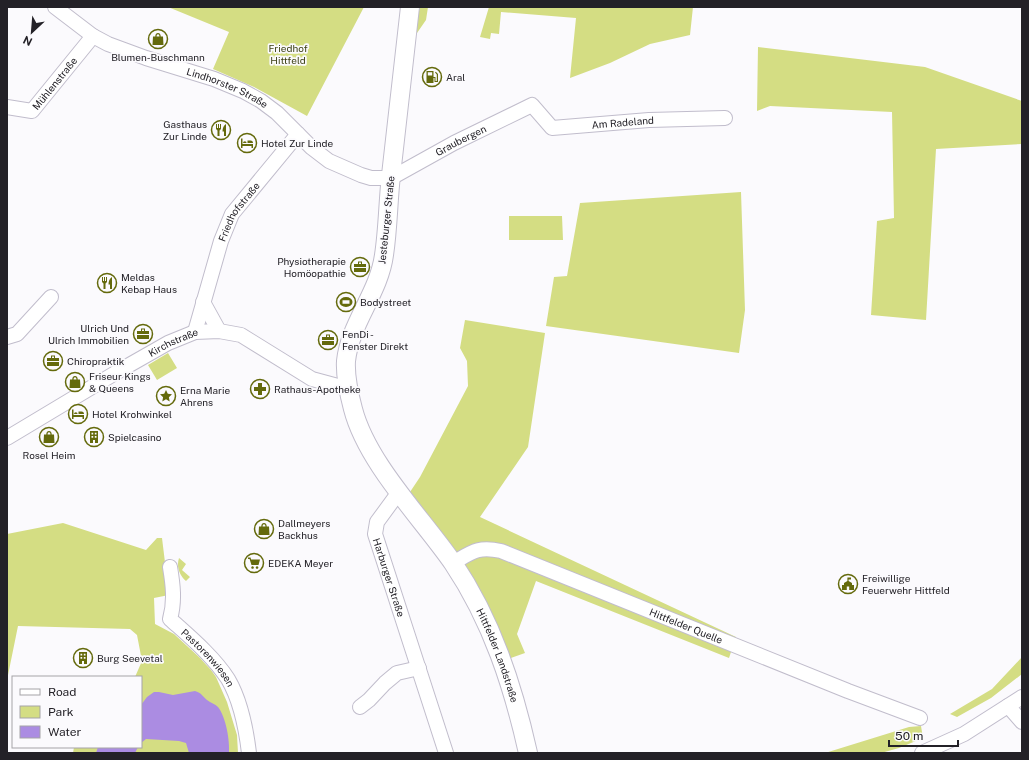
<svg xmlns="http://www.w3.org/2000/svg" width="1029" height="760" viewBox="0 0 1029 760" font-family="'Public Sans',sans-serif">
<rect width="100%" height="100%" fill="#fbfafd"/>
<path fill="#d4dd83" d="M168 7H364L307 116 254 87 213 69 229 32Z
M420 7H428L426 20 417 33 416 23Z
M489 7H693L690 35 650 44 610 63 570 78 576 18 501 12 499 34 491 33 490 39 480 37Z
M758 47 925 67 1022 101V144L936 149 926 320 871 315 877 221 894 218 892 112 770 106 757 111Z
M741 192 745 310 739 353 546 326 554 277 567 276 580 203Z
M509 216H562L563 240H509Z
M465 320 545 333 528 447 480 517 736 637 729 658 536 581 517 634 525 653 508 659 410 492 420 477 468 386 467 361 460 348Z
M168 353 177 368 157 380 148 365Z
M63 523 146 550 157 538H162L169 595 154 598 155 624 174 634 199 657 211 670 216 677 227 702 237 735 238 753H73L74 747H141V677H135L142 661 137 635 130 629 18 626 7 680V534Z
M179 558 186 564 182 570 190 577 186 581C180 576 176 567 179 558Z
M1022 657V674L991 698 957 717 950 714 992 689Z
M921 726 923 738 899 748 881 753H825L909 727Z"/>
<path fill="#ab8ce2" d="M195 691C203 694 202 696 207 700 211 703 215 704 218 707 226 717 230 741 229 753H189L186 743 179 741 146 739 141 743V705L147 697 154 692H159L173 695Z
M98 747H138L135 753H96Z"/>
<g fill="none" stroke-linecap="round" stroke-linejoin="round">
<defs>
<g id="minor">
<path id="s1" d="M55 7 93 36 108 44 146 58 214 79 243 91 261 101 277 113 312 148 329 161 361 175 371 178H391L454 143 532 105 552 128 649 120 725 118"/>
<path id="s2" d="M7 107 32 111 93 36"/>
<path d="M203 302 219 331"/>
<path id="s3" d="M195 332 221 241 232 214 298 134"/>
<path d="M7 337 17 334 51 297"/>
<path id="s4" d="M7 438 117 372 168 343 195 332 219 331 241 335 312 379 349 389"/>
<path id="s5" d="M399 492 377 522 375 534 446 753"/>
<path id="s6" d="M453 563C472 552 478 546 501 551L848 691 920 718"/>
<path id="s7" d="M170 567C173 585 175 601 170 619 190 637 213 656 228 679 241 701 246 728 249 753"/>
<path d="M1008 706 1022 722"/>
<path d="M360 707 369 700 385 683 397 673 419 668"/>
<path d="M922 753 964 734 1022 697"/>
</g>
<g id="major">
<path id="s8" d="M410 7C404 63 397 119 391 175 388 202 388 229 384 255 379 293 350 323 346 361 345 377 349 394 353 409 367 463 421 517 453 563 492 621 513 686 528 753"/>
</g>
</defs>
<use href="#minor" stroke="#c1bdcc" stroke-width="16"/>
<use href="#major" stroke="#c1bdcc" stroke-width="20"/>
<use href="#minor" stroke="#fff" stroke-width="14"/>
<use href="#major" stroke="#fff" stroke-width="18"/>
</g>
<defs>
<symbol id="shop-ring" viewBox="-11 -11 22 22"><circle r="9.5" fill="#fbfafd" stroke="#646a0c" stroke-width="1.5"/><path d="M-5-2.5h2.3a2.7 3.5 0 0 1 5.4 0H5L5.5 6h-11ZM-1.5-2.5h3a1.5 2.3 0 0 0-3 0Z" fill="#646a0c"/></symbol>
<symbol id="fuel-ring" viewBox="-11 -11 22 22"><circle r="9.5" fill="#fbfafd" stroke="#646a0c" stroke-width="1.5"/><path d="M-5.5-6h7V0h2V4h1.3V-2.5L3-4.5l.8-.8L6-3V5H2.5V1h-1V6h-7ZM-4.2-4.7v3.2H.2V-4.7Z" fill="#646a0c"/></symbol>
<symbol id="restaurant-ring" viewBox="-11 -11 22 22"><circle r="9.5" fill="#fbfafd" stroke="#646a0c" stroke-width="1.5"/><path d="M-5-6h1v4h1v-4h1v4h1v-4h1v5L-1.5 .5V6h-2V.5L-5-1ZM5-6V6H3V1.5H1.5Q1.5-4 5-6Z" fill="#646a0c"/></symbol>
<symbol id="hotel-ring" viewBox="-11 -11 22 22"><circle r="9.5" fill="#fbfafd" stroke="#646a0c" stroke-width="1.5"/><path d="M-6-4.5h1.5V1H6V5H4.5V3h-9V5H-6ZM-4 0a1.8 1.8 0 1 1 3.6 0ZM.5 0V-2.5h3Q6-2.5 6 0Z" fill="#646a0c"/></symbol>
<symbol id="office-ring" viewBox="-11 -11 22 22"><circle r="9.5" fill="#fbfafd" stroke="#646a0c" stroke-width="1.5"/><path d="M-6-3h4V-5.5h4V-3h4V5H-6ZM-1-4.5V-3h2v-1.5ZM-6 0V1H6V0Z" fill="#646a0c"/></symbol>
<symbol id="stadium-ring" viewBox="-11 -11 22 22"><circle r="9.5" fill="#fbfafd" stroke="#646a0c" stroke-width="1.5"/><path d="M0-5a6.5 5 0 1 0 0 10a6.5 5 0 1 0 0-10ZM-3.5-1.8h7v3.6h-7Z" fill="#646a0c"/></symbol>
<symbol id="pharmacy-ring" viewBox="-11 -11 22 22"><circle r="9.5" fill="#fbfafd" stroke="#646a0c" stroke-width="1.5"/><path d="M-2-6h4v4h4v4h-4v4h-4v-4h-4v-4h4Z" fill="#646a0c"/></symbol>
<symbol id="sight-ring" viewBox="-11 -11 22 22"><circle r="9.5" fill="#fbfafd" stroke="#646a0c" stroke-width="1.5"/><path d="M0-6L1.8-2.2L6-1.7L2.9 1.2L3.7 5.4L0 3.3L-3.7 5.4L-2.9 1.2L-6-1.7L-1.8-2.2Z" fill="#646a0c"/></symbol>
<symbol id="building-ring" viewBox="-11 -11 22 22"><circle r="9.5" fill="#fbfafd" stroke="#646a0c" stroke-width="1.5"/><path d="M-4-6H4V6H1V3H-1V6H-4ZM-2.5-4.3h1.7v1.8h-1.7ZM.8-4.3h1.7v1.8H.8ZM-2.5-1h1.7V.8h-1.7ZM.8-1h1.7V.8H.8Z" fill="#646a0c"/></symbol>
<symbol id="supermarket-ring" viewBox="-11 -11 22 22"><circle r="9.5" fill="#fbfafd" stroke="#646a0c" stroke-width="1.5"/><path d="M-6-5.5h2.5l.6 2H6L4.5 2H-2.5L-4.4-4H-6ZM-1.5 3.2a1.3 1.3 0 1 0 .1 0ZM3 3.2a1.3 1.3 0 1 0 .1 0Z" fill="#646a0c"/></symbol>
<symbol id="civic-ring" viewBox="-11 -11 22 22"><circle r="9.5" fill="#fbfafd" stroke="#646a0c" stroke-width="1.5"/><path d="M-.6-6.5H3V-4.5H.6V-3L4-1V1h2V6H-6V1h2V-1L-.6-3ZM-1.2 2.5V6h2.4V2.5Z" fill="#646a0c"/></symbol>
</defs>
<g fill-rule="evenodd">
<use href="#shop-ring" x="147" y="28" width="22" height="22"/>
<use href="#fuel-ring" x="421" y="66" width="22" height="22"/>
<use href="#restaurant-ring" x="210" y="119" width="22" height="22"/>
<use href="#hotel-ring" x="236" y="132" width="22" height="22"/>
<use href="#office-ring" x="349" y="256" width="22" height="22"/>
<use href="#restaurant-ring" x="96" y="272" width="22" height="22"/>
<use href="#stadium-ring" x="335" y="291" width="22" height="22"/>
<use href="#office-ring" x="132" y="323" width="22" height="22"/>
<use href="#office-ring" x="317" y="329" width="22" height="22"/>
<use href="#office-ring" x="42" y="350" width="22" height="22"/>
<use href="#shop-ring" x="64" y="371" width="22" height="22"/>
<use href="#pharmacy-ring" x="249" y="378" width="22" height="22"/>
<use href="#sight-ring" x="155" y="385" width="22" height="22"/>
<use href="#hotel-ring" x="67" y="403" width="22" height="22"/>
<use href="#shop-ring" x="38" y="426" width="22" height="22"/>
<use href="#building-ring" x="83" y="426" width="22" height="22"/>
<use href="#shop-ring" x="253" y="518" width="22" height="22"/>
<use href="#supermarket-ring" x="243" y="552" width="22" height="22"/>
<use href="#civic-ring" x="837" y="573" width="22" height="22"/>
<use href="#building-ring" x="72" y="647" width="22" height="22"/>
</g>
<g text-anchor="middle" stroke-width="3.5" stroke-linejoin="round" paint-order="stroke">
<g font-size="10" fill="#3c4015" stroke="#fbfafd">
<text x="288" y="52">Friedhof<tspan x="288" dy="12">Hittfeld</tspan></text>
</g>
<g font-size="10" fill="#232127" stroke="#fbfafd" text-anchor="start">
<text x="158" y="61" text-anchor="middle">Blumen-Buschmann</text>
<text x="446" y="81">Aral</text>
<text x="207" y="128" text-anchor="end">Gasthaus<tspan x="207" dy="12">Zur Linde</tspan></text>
<text x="261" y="147">Hotel Zur Linde</text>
<text x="346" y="265" text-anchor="end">Physiotherapie<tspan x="346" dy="12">Homöopathie</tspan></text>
<text x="121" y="281">Meldas<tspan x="121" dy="12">Kebap Haus</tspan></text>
<text x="360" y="306">Bodystreet</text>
<text x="129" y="332" text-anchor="end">Ulrich Und<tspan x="129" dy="12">Ulrich Immobilien</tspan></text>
<text x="342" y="338">FenDi -<tspan x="342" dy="12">Fenster Direkt</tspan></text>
<text x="67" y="365">Chiropraktik</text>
<text x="89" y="380">Friseur Kings<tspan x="89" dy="12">&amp; Queens</tspan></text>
<text x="274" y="393">Rathaus-Apotheke</text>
<text x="180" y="394">Erna Marie<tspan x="180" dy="12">Ahrens</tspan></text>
<text x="92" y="418">Hotel Krohwinkel</text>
<text x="108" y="441">Spielcasino</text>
<text x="49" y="459" text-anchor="middle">Rosel Heim</text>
<text x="278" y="527">Dallmeyers<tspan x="278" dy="12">Backhus</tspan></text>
<text x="268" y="567">EDEKA Meyer</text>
<text x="862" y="582">Freiwillige<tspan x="862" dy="12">Feuerwehr Hittfeld</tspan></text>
<text x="97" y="662">Burg Seevetal</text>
</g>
<g font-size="10" fill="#232127" stroke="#fbfafd">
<text dy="4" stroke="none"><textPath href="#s2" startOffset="61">Mühlenstraße</textPath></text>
<text dy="4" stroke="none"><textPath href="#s1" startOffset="192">Lindhorster Straße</textPath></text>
<text dy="4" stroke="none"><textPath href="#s1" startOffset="645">Am Radeland</textPath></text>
<text dy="4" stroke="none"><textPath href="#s1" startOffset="464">Graubergen</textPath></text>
<text dy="4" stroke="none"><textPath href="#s3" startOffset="129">Friedhofstraße</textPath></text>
<text transform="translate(386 220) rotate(-84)" y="4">Jesteburger Straße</text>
<text dy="4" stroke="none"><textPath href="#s4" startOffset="192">Kirchstraße</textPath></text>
<text dy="4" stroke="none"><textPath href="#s5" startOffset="95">Harburger Straße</textPath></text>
<text dy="4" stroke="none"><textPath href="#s6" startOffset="251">Hittfelder Quelle</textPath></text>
<text dy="4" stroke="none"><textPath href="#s8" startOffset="699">Hittfelder Landstraße</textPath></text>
<text dy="4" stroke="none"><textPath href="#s7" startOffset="107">Pastorenwiesen</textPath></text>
</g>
</g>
<rect width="1029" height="760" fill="none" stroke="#232127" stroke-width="16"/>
<rect x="12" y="676" width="130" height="72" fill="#fbfafd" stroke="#a5a3a7"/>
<rect x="20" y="689" width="20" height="6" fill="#ffffff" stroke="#a5a3a7"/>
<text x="48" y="696" font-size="12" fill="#232127">Road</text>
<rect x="20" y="706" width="20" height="12" fill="#d4dd83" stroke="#a5a3a7"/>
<text x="48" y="716" font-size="12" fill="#232127">Park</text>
<rect x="20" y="726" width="20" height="12" fill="#ab8ce2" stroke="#a5a3a7"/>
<text x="48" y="736" font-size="12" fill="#232127">Water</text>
<g transform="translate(32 32) rotate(206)" stroke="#fbfafd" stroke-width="3" paint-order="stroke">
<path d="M0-3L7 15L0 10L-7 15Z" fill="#232127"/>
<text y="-6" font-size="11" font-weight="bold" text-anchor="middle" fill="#232127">N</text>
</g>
<path d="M889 740v6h69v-6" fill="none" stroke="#232127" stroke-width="2"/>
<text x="895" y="740" font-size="12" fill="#232127" stroke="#fbfafd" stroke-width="3" paint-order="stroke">50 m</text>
</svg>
